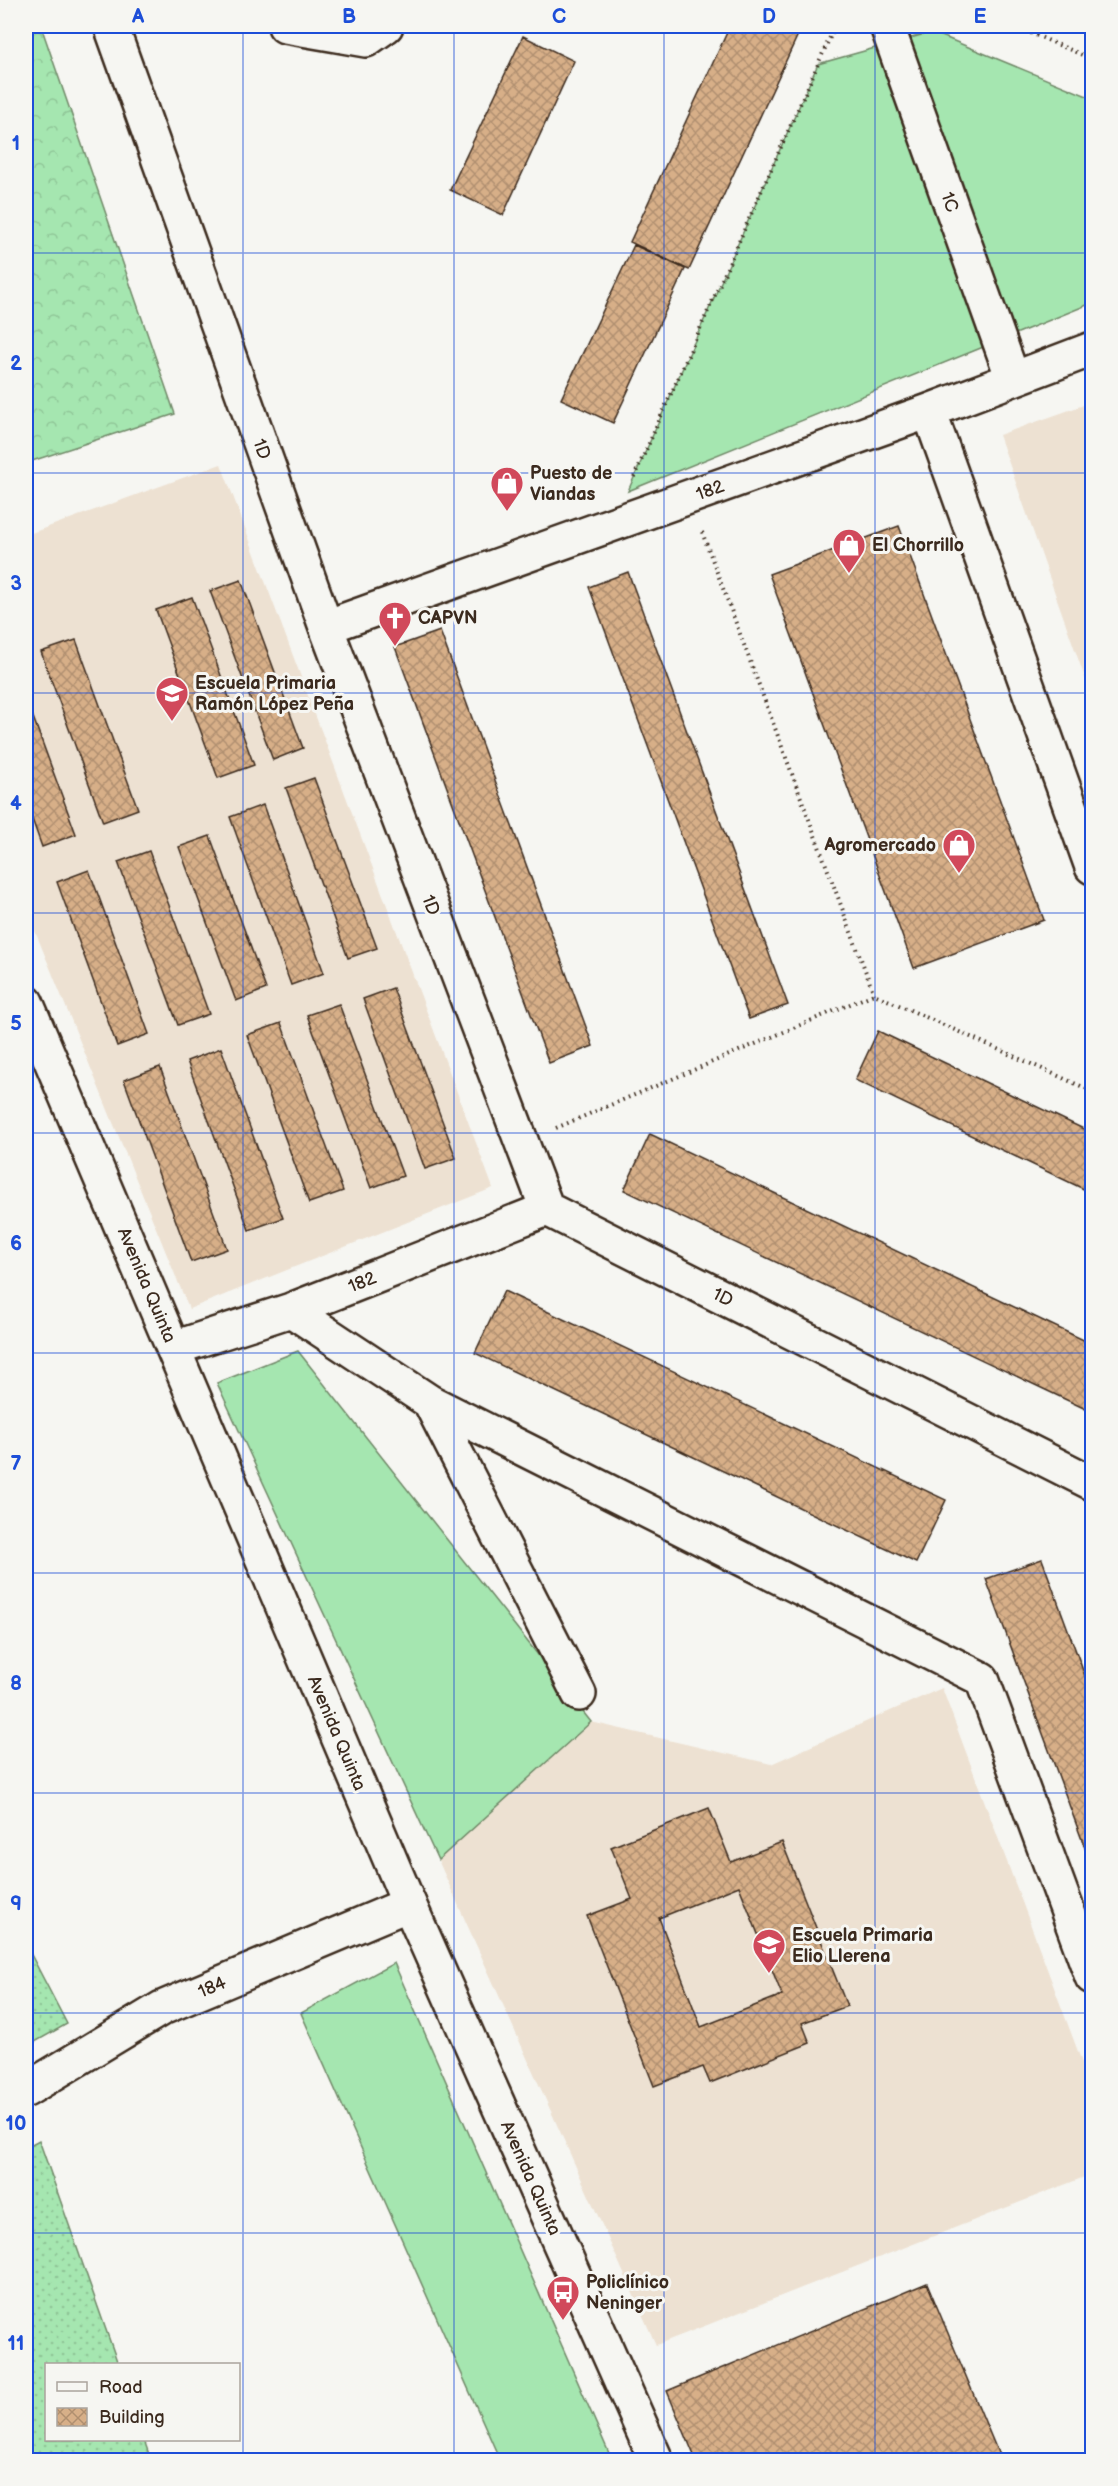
<svg xmlns="http://www.w3.org/2000/svg" width="1118" height="2486" viewBox="0 0 1118 2486" font-family="'Balsamiq Sans',sans-serif">
<defs>
<pattern id="forest-crowns" width="20" height="18" patternUnits="userSpaceOnUse" patternTransform="scale(1.5)"><rect width="20" height="18" fill="#a5e6b0"/><path d="M2 6a3 3 0 1 1 6 0M12 15a3 3 0 1 1 6 0" fill="none" stroke="#8fc597"/></pattern>
<pattern id="garden-dots" width="8" height="8" patternUnits="userSpaceOnUse" patternTransform="scale(1.5)"><rect width="8" height="8" fill="#a5e6b0"/><path d="M2 2h.1M6 6h.1" fill="none" stroke="#8fc597" stroke-width="1.8" stroke-linecap="round"/></pattern>
<pattern id="building-cross-hatch" width="8" height="8" patternUnits="userSpaceOnUse" patternTransform="scale(1.5)"><rect width="8" height="8" fill="#d7af88"/><path d="M0 0l8 8M0 8l8-8" fill="none" stroke="#b08f6f"/></pattern>
</defs>
<rect width="100%" height="100%" fill="#f6f6f2"/>
<filter id="ink" filterUnits="userSpaceOnUse"><feTurbulence type="fractalNoise" baseFrequency=".0167" numOctaves="2"/><feDisplacementMap in="SourceGraphic" scale="12" xChannelSelector="R" yChannelSelector="G"/><feConvolveMatrix kernelMatrix="1 2 1 2 8 2 1 2 1" color-interpolation-filters="sRGB"/></filter>
<g filter="url(#ink)">
<path fill="#ede1d2" d="M1092 402V698L999 435Z
M221 464 493 1188 189 1309 26 909V535Z
M942 1688 1092 2089V2174L656 2345 438 1860 591 1722 771 1764Z"/>
<path fill="#a5e6b0" stroke="#708867" stroke-width="1.5" d="M932 32 1092 98V303L628 491 818 64Z
M298 1351 591 1722 438 1860 217 1383Z
M394 1963 612 2460H500L301 2013Z"/>
<path fill="url(#forest-crowns)" stroke="#708867" stroke-width="1.5" d="M26 26H41L175 414 26 463Z"/>
<path fill="url(#garden-dots)" stroke="#708867" stroke-width="1.5" d="M26 1945 67 2024 26 2047Z
M39 2140 118 2364H46V2440H144L151 2460H26V2147Z"/>
<path fill="url(#building-cross-hatch)" stroke="#3b2a1e" stroke-width="1.5" fill-rule="evenodd" d="M730 26H802L689 270 630 242Z
M523 36 574 61 503 215 450 190Z
M634 245 685 269 613 423 561 399Z
M899 526 1044 920 914 968 769 574Z
M628 572 788 1005 749 1019 589 587Z
M241 580 303 748 273 760 210 591Z
M192 597 254 765 218 778 156 610Z
M440 631 593 1046 549 1063 395 647Z
M76 640 138 809 103 822 41 652Z
M26 698 76 834 42 847 26 802Z
M314 778 377 948 348 958 286 788Z
M263 805 324 973 291 985 230 817Z
M210 836 266 989 236 1001 179 847Z
M149 851 209 1014 178 1025 118 862Z
M89 870 149 1034 117 1046 57 882Z
M393 988 456 1158 425 1169 363 999Z
M339 1004 403 1176 371 1188 307 1015Z
M281 1023 343 1191 309 1203 247 1035Z
M878 1031 1092 1133V1193L855 1080Z
M221 1048 283 1218 249 1230 187 1061Z
M160 1067 227 1249 191 1262 124 1080Z
M650 1134 1092 1344V1412L624 1190Z
M504 1291 946 1500 916 1563 475 1353Z
M1042 1559 1092 1695V1867L986 1579Z
M709 1808 731 1862 782 1842 847 2006 802 2023 810 2043 710 2083 703 2067 654 2086 587 1916 632 1899 611 1847ZM739 1886 782 1995 701 2027 659 1918Z
M927 2283 1001 2460H696L667 2391Z"/>
<g fill="none" stroke-linecap="round" stroke-linejoin="round">
<defs>
<path id="minor" d="M111 26 326 627 547 1209 1092 1483
M285 26 366 40 386 26
M887 26 1013 379
M929 411 1092 867
M326 627 929 411 1092 349
M291 1310 430 1402 982 1679 1092 1977
M174 1348 291 1310 547 1209
M430 1402 579 1694
M26 2090 162 2008 409 1904"/>
<path id="major" d="M26 1002 409 1904 656 2460"/>
</defs>
<use href="#minor" stroke="#3b2a1e" stroke-width="38"/>
<use href="#major" stroke="#3b2a1e" stroke-width="38"/>
<path stroke="#3b2a1e" stroke-width="4" stroke-dasharray="1.5 4.5" stroke-linecap="butt" d="M1014 26 1092 59
M634 477 835 26
M702 532 874 994
M556 1128 874 994 1092 1091"/>
<use href="#minor" stroke="#f6f6f2" stroke-width="33"/>
<use href="#major" stroke="#f6f6f2" stroke-width="33"/>
</g>
</g>
<path fill="none" stroke="#1d4ed8" stroke-width="1.5" stroke-opacity="0.55" d="M243 26V2460M454 26V2460M664 26V2460M875 26V2460M26 253H1092M26 473H1092M26 693H1092M26 913H1092M26 1133H1092M26 1353H1092M26 1573H1092M26 1793H1092M26 2013H1092M26 2233H1092"/>
<defs>
<symbol id="shop-pin" viewBox="-11 -11 22 30"><path d="M0 17L-7.5 6A9.5 9.5 0 1 1 7.5 6Z" fill="#d1495b" stroke="#f6f6f2"/><path d="M-5-2.5h2.3a2.7 3.5 0 0 1 5.4 0H5L5.5 6h-11ZM-1.5-2.5h3a1.5 2.3 0 0 0-3 0Z" fill="#fff"/></symbol>
<symbol id="church-pin" viewBox="-11 -11 22 30"><path d="M0 17L-7.5 6A9.5 9.5 0 1 1 7.5 6Z" fill="#d1495b" stroke="#f6f6f2"/><path d="M-1.2-6h2.4v3.5h3.3v2.4h-3.3V6h-2.4V-.1h-3.3v-2.4h3.3Z" fill="#fff"/></symbol>
<symbol id="school-pin" viewBox="-11 -11 22 30"><path d="M0 17L-7.5 6A9.5 9.5 0 1 1 7.5 6Z" fill="#d1495b" stroke="#f6f6f2"/><path d="M0-5L7-2L0 1L-7-2ZM-4 1L0 2.5L4 1V4Q0 6-4 4Z" fill="#fff"/></symbol>
<symbol id="bus-pin" viewBox="-11 -11 22 30"><path d="M0 17L-7.5 6A9.5 9.5 0 1 1 7.5 6Z" fill="#d1495b" stroke="#f6f6f2"/><path d="M-5-6H5V4H4V6H2V4H-2V6H-4V4H-5ZM-3.5-4V0h7V-4ZM-3.5 1.2v1.5H-2V1.2ZM2 1.2v1.5H3.5V1.2Z" fill="#fff"/></symbol>
</defs>
<g fill-rule="evenodd">
<use href="#shop-pin" x="488" y="464" width="38" height="52"/>
<use href="#shop-pin" x="830" y="526" width="38" height="52"/>
<use href="#church-pin" x="376" y="599" width="38" height="52"/>
<use href="#school-pin" x="153" y="674" width="38" height="52"/>
<use href="#shop-pin" x="940" y="826" width="38" height="52"/>
<use href="#school-pin" x="750" y="1926" width="38" height="52"/>
<use href="#bus-pin" x="544" y="2273" width="38" height="52"/>
</g>
<g text-anchor="middle" stroke-width="6" stroke-linejoin="round" paint-order="stroke">
<g font-size="18" fill="#3b2a1e" stroke="#f6f6f2">
<text transform="translate(950 202) rotate(70)" y="6">1C</text>
<text transform="translate(262 449) rotate(70)" y="6">1D</text>
<text transform="translate(710 490) rotate(-20)" y="6">182</text>
<text transform="translate(431 905) rotate(69)" y="6">1D</text>
<text transform="translate(362 1282) rotate(-22)" y="6">182</text>
<text transform="translate(147 1285) rotate(67)" y="6">Avenida Quinta</text>
<text transform="translate(723 1297) rotate(27)" y="6">1D</text>
<text transform="translate(337 1733) rotate(67)" y="6">Avenida Quinta</text>
<text transform="translate(212 1987) rotate(-23)" y="6">184</text>
<text transform="translate(531 2178) rotate(66)" y="6">Avenida Quinta</text>
</g>
<g font-size="18" font-weight="bold" fill="#3b2a1e" stroke="#f6f6f2" text-anchor="start">
<text x="530" y="479">Puesto de<tspan x="530" dy="21">Viandas</tspan></text>
<text x="872" y="551">El Chorrillo</text>
<text x="418" y="624">CAPVN</text>
<text x="195" y="689">Escuela Primaria<tspan x="195" dy="21">Ramón López Peña</tspan></text>
<text x="936" y="851" text-anchor="end">Agromercado</text>
<text x="792" y="1941">Escuela Primaria<tspan x="792" dy="21">Elio Llerena</tspan></text>
<text x="586" y="2288">Policlínico<tspan x="586" dy="21">Neninger</tspan></text>
</g>
</g>
<rect width="1118" height="2486" fill="none" stroke="#f6f6f2" stroke-width="66"/>
<rect x="45" y="2363" width="195" height="78" fill="#f6f6f2" stroke="#aba49d" stroke-width="1.5"/>
<rect x="57" y="2382" width="30" height="9" fill="#f6f6f2" stroke="#aba49d" stroke-width="1.5"/>
<text x="99" y="2393" font-size="18" fill="#3b2a1e">Road</text>
<rect x="57" y="2408" width="30" height="18" fill="url(#building-cross-hatch)" stroke="#aba49d" stroke-width="1.5"/>
<text x="99" y="2423" font-size="18" fill="#3b2a1e">Building</text>
<rect x="33" y="33" width="1052" height="2420" fill="none" stroke="#1d4ed8" stroke-width="2"/>
<g font-size="20" text-anchor="middle" font-weight="bold" fill="#1d4ed8">
<text x="138" y="23">A</text>
<text x="349" y="23">B</text>
<text x="559" y="23">C</text>
<text x="769" y="23">D</text>
<text x="980" y="23">E</text>
<text x="16" y="150">1</text>
<text x="16" y="370">2</text>
<text x="16" y="590">3</text>
<text x="16" y="810">4</text>
<text x="16" y="1030">5</text>
<text x="16" y="1250">6</text>
<text x="16" y="1470">7</text>
<text x="16" y="1690">8</text>
<text x="16" y="1910">9</text>
<text x="16" y="2130">10</text>
<text x="16" y="2350">11</text>
</g>
</svg>
